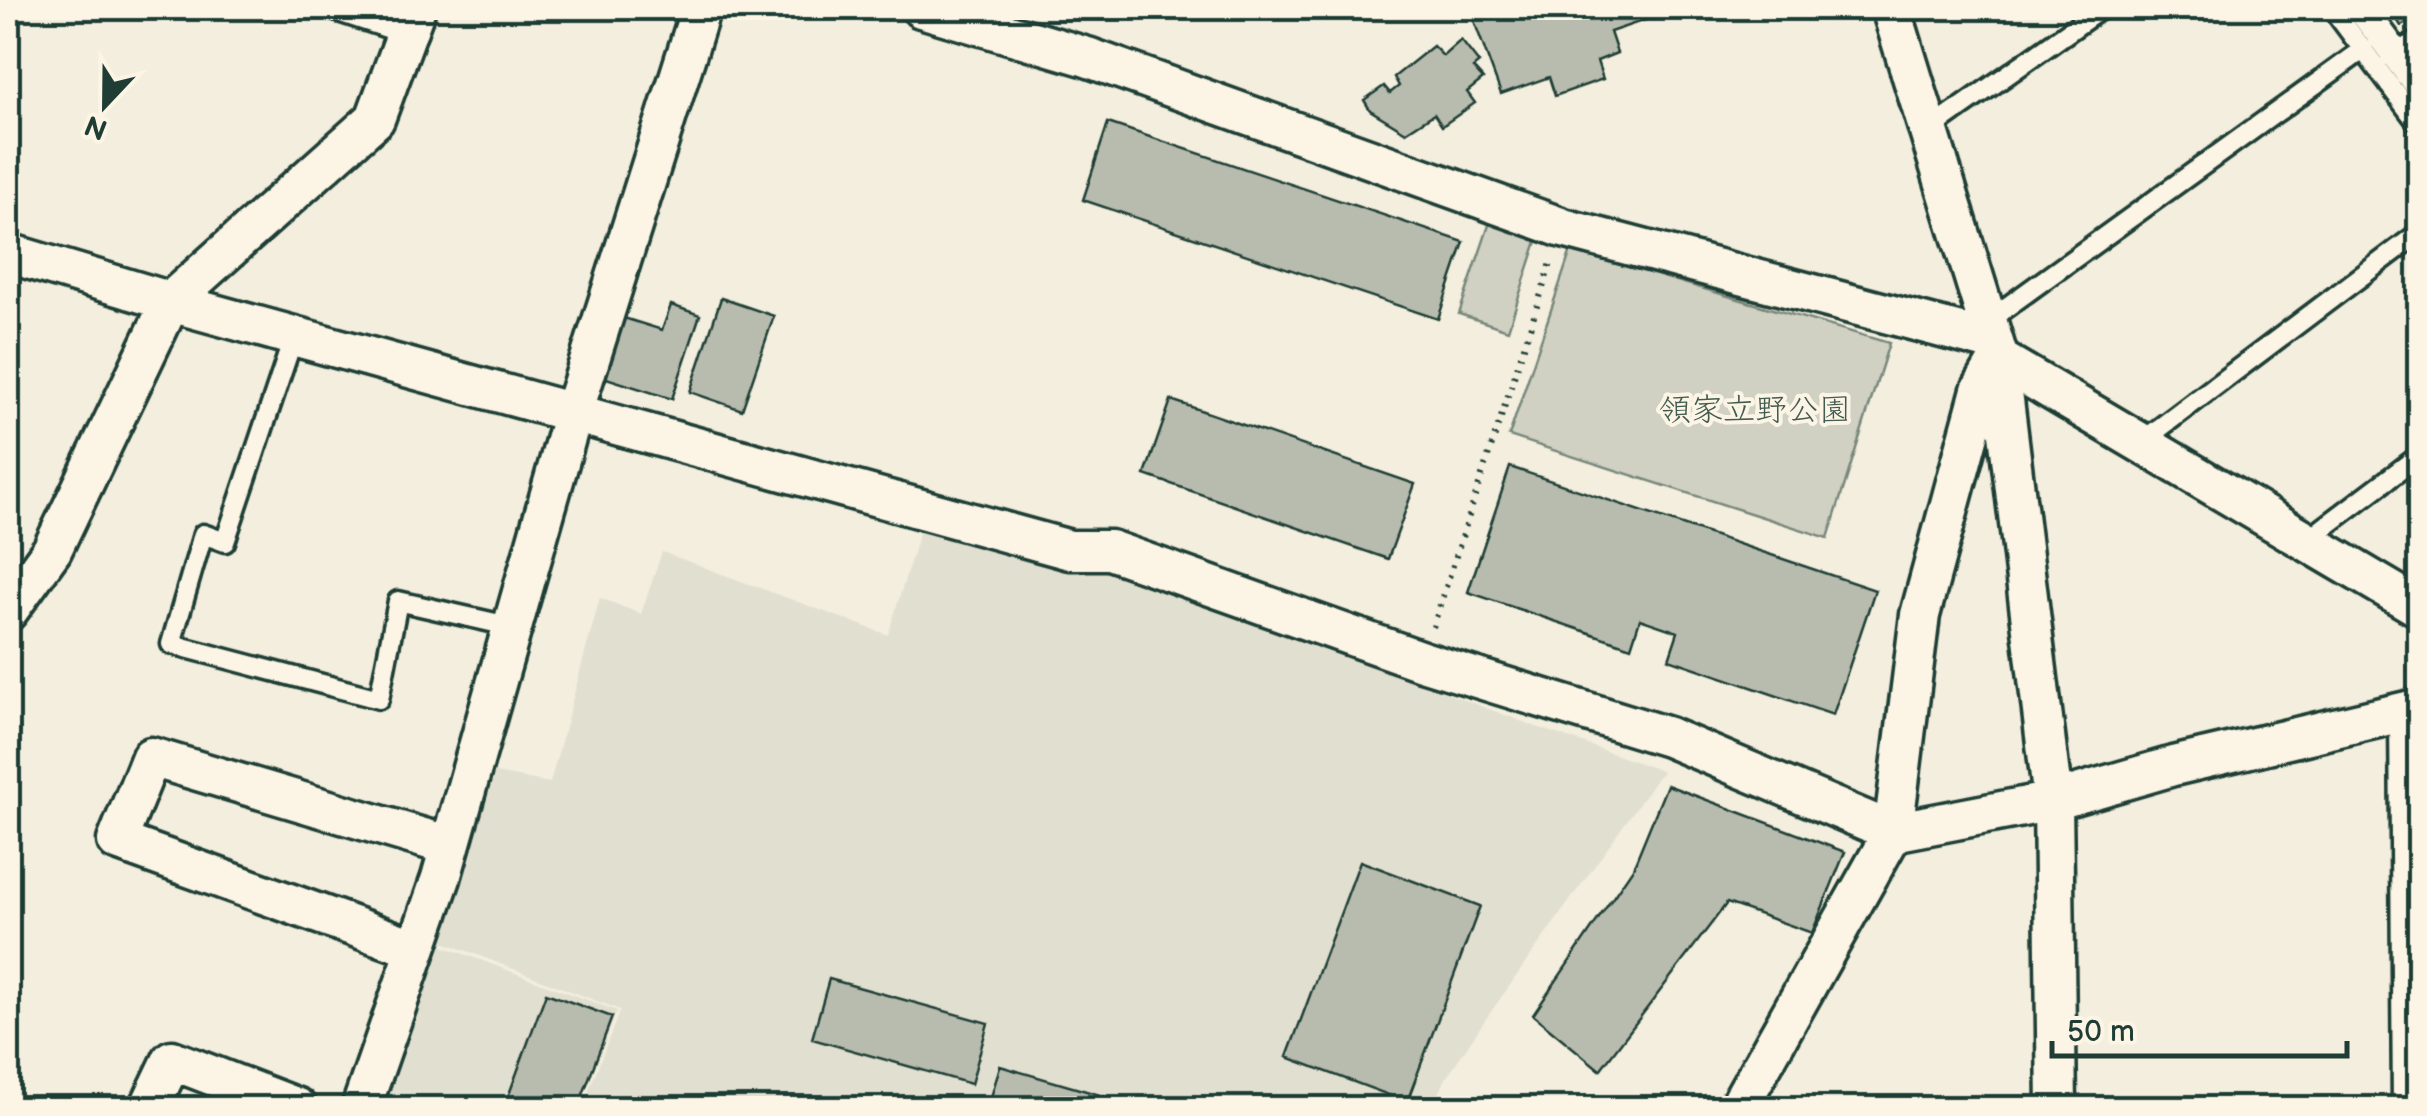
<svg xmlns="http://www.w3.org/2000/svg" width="2427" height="1116" viewBox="0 0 2427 1116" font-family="'Balsamiq Sans','Klee One',sans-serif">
<rect width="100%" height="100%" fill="#f3eede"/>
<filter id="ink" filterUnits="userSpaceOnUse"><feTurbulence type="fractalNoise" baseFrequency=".01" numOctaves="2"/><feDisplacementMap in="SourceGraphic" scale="20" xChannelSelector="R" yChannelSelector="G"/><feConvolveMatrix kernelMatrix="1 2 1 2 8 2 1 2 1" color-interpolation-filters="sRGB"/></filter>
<g filter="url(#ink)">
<path fill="#e1dfd0" d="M920 530 1087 570H1120L1534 726 1662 771 1478 1030 1446 1078 1433 1108H582L620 1010 441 941 495 773 550 783 600 598 641 614 662 552 888 635Z
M440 945 617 1011 578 1108H384Z"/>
<path fill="#d0d1c2" stroke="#78877b" stroke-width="2.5" d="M1492 216 1540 232 1508 330 1459 314Z
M1571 250 1889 343 1828 538 1509 436Z"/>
<path fill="#b8bcae" stroke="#1f3d34" stroke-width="2.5" d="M1503 8H1680L1610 32 1617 53 1597 61 1603 79 1555 96 1549 77 1501 94 1473 18Z
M1692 8H1723L1696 18Z
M2390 8H2420V15L2401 26Z
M1461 40 1479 63 1473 68 1483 79 1467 92 1475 103 1442 126 1434 114 1406 132 1370 110 1364 100 1384 86 1390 93 1399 86 1394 77 1433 46 1443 56Z
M1108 123 1464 242 1438 319 1083 200Z
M721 298 774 316 742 410 690 392Z
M671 305 700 315 672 399 603 377 624 318 662 330Z
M1171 400 1415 484 1388 559 1145 475Z
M1510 467 1875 590 1833 715 1669 659 1678 632 1640 619 1631 647 1468 592Z
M1667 785 1845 852 1812 933 1727 903 1600 1070 1533 1015 1633 868Z
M1360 861 1480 906 1407 1102 1287 1057Z
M829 979 988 1023 971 1084 812 1039Z
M546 993 612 1017 578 1108H504Z
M1000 1066 1145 1108H988Z"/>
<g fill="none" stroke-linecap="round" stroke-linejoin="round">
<defs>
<path id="service" d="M326 8 405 34
M2332 8 2420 126
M2390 57 2420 39
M1928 131 2102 8
M1986 322 2364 49
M294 336 225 542 203 534 171 644 379 699 398 601 513 627
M2141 442 2420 232
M2306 541 2420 455"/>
<path id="pedestrian" d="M2361 8 2420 87"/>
<path id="minor" d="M921 8 1087 57 1563 228 1991 341
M1891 8 1999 359 2420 608
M8 253 192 308 1070 550H1110L1422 661 1668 737 1893 832 2053 801 2173 766 2420 708
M1999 359 2053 801 2057 1108
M8 611 52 550 171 301 375 119 416 8
M2409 712 2412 1108
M416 949 117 841 151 757 450 846
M149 1108 172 1060 297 1108
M361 1108 441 878 573 413 701 8
M1738 1108 1893 832 1920 615 1981 390 1999 359"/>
</defs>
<use href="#service" stroke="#1f3d34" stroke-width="25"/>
<use href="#pedestrian" stroke="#1f3d34" stroke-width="35"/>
<use href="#minor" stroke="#1f3d34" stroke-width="45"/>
<path stroke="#1f3d34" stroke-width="6" stroke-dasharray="2.5 8" stroke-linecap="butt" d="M1433 627 1551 263"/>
<use href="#service" stroke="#fcf5e5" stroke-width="18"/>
<use href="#pedestrian" stroke="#fcf5e5" stroke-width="28"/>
<use href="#minor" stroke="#fcf5e5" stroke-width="38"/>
</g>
</g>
<g text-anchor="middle" stroke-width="8" stroke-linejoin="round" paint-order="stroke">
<g font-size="32" fill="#425b50" stroke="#fcf5e5">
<text x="1755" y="420">領家立野公園</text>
</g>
</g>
<rect width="2427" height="1116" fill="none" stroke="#fcf5e5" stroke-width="40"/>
<rect x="20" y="20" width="2387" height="1076" fill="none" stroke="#1f3d34" stroke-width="4" filter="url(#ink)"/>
<g transform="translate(105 105) rotate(202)" stroke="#fcf5e5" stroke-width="8" paint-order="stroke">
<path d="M0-8L18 38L0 25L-18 38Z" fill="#1f3d34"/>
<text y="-15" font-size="28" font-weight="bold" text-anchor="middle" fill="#1f3d34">N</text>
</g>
<path d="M2052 1041v15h295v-15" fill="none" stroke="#1f3d34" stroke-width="5"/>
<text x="2067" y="1041" font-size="30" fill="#1f3d34" stroke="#fcf5e5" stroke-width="8" paint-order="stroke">50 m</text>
</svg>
